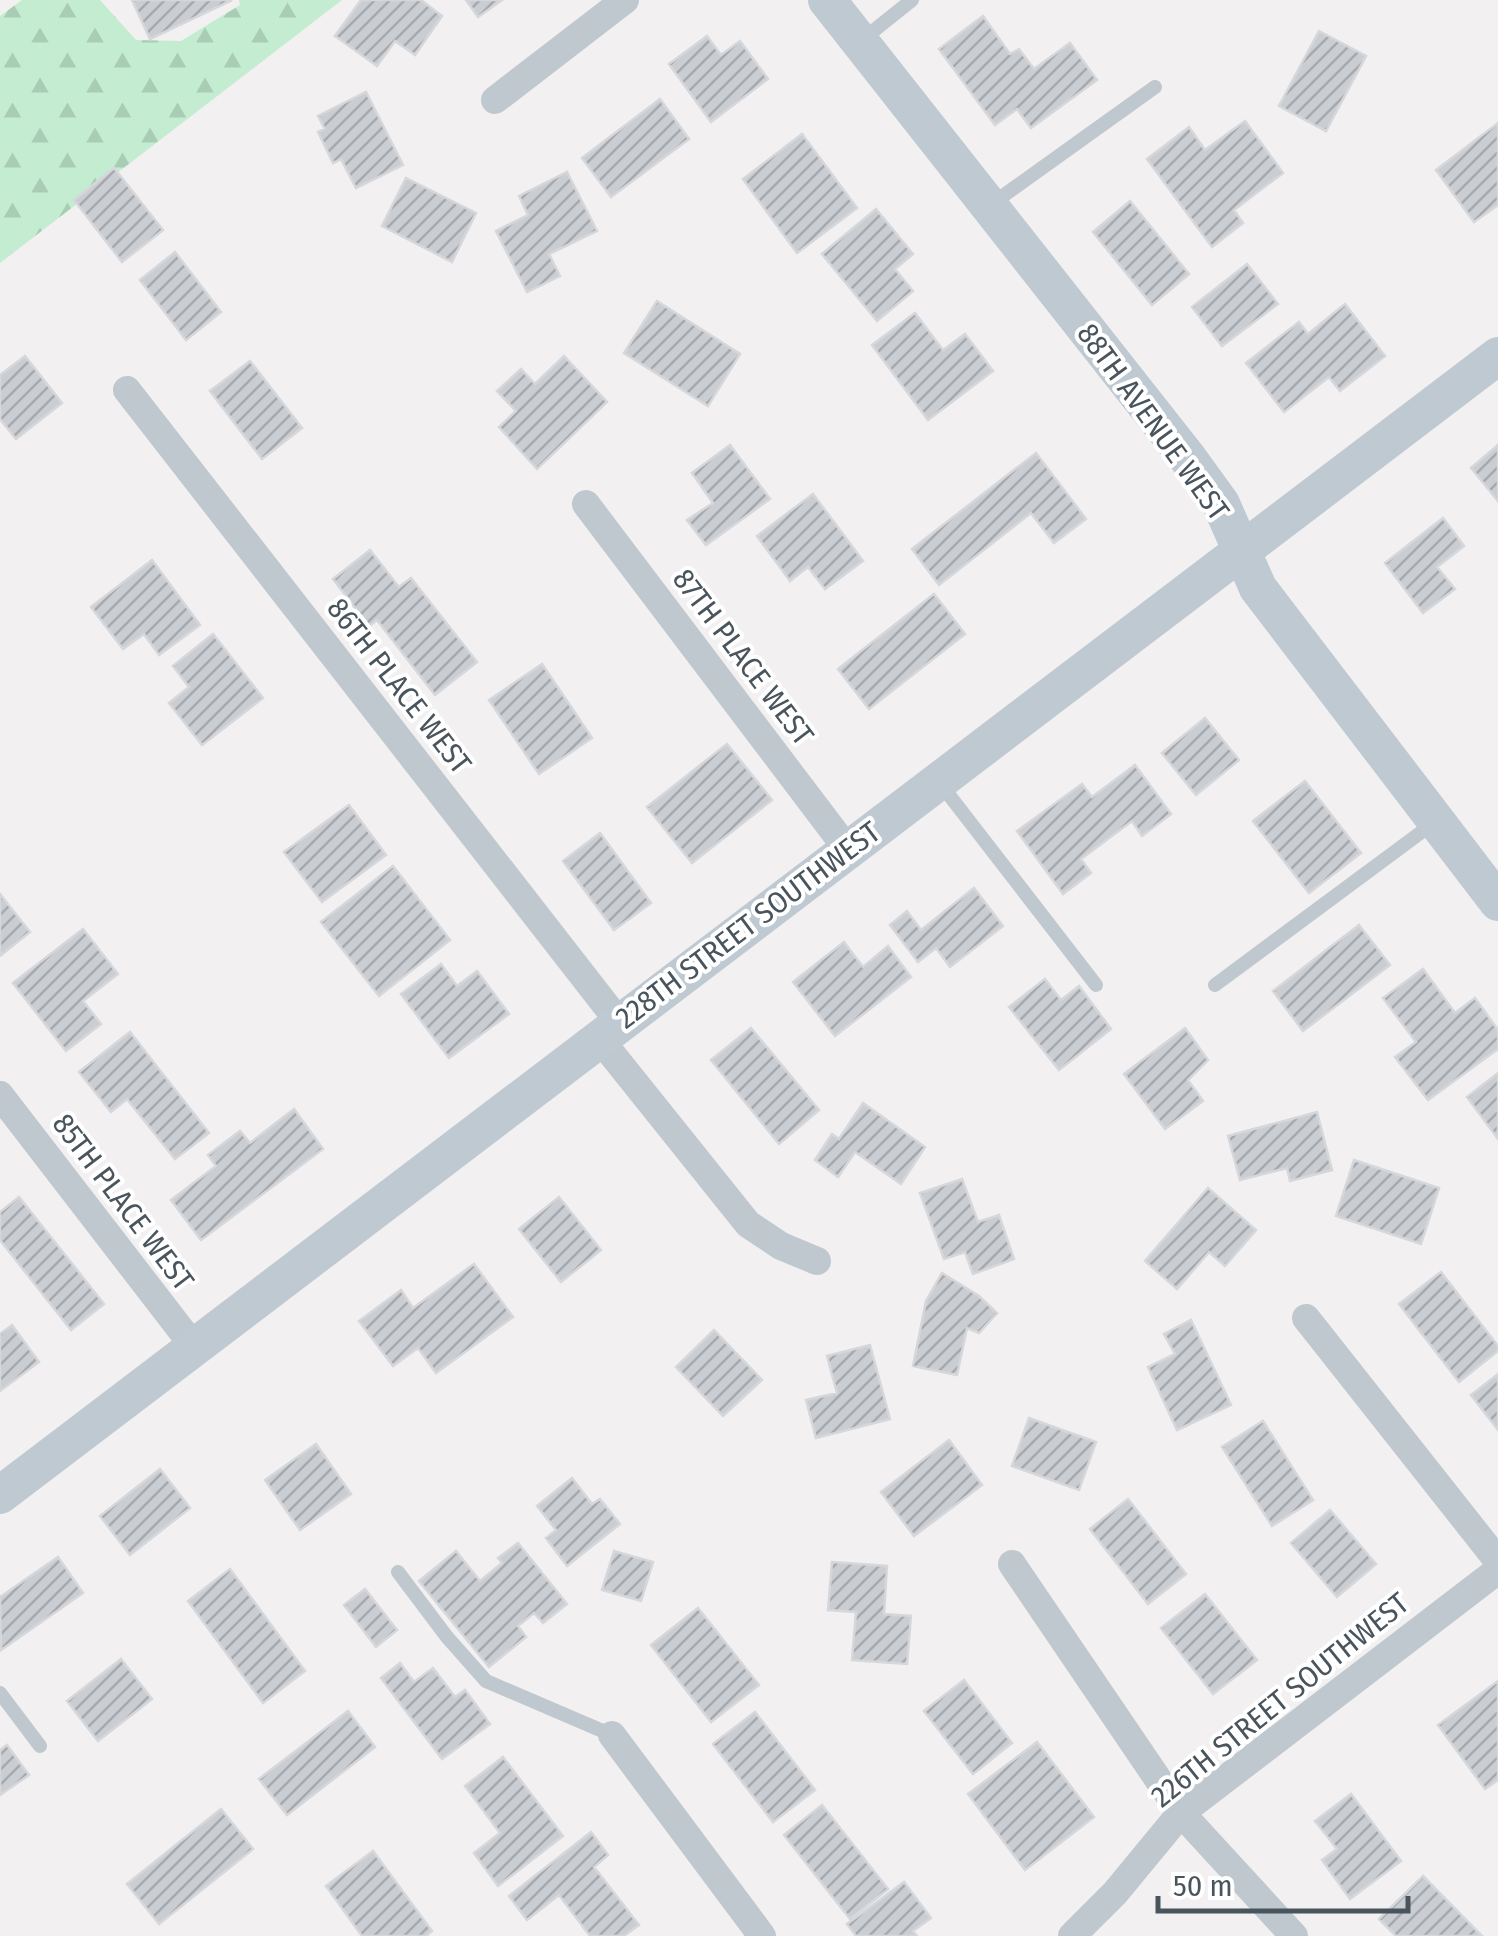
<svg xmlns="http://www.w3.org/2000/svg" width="1498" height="1936" viewBox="0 0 1498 1936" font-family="'Fira Sans Condensed',sans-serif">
<defs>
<pattern id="forest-firs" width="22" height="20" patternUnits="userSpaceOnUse" patternTransform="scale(2.5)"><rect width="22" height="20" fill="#c3ecd0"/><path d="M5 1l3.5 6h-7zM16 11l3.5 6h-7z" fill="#a9ccb5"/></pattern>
<pattern id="building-hatch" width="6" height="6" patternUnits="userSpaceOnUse" patternTransform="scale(2.5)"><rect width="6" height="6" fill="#cacdd2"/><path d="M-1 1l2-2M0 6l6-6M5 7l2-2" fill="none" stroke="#a6a9ae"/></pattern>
</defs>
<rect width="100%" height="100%" fill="#f2f0f0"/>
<path fill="url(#forest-firs)" d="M22 0H100L136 40 181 41 240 5 239 0H342L0 263V16Z"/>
<path fill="url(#building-hatch)" stroke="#d5d7db" stroke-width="2.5" d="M132 0H232L150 39Z
M361 0H421L442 16 415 55 395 41 377 66 335 36Z
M466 0H502L478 17Z
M983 16 1010 54 1019 49 1034 69 1070 43 1097 80 1031 128 1017 109 995 125 939 49Z
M1319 31 1366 56 1326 131 1279 106Z
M707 36 721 55 740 41 768 79 711 122 669 64Z
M366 92 403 165 356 188 341 159 333 163 318 132 325 129 318 116Z
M660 99 689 139 611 197 582 158Z
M1245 121 1283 173 1234 210 1243 223 1212 247 1147 159 1189 127 1205 150Z
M1498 123V205L1474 222 1436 170Z
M802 134 857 208 797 253 743 179Z
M114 168 163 230 122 262 74 200Z
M567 172 597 231 549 254 560 276 527 292 496 231 528 215 519 196Z
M406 178 476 213 452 262 382 226Z
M1130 201 1189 274 1152 305 1093 232Z
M876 209 913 254 895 269 913 291 877 321 822 254Z
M175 252 221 312 186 340 140 280Z
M1247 264 1278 304 1222 346 1192 307Z
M657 301 740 354 708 406 624 353Z
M1345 304 1385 356 1340 391 1329 377 1284 412 1246 363 1299 322 1308 334Z
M915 313 943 350 965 334 993 371 928 420 872 345Z
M25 356 62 403 16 439 0 419V375Z
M564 356 607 402 537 469 499 427 516 411 497 391 521 369 535 384Z
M250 361 302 428 262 459 210 391Z
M730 445 770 499 706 545 687 520 713 503 692 473Z
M1498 445V501L1471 468Z
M1036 453 1086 519 1054 543 1031 513 939 585 912 549Z
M813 494 863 561 825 589 808 567 790 581 757 536Z
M1443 518 1464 546 1437 567 1455 589 1423 613 1385 563Z
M370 550 399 587 411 578 477 662 435 695 377 620 369 626 333 579Z
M152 560 200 625 159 655 144 634 123 649 91 607Z
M934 594 965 634 869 709 838 669Z
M213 634 263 698 202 745 169 703 189 687 173 666Z
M542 664 592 738 539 774 489 700Z
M1205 718 1239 760 1196 795 1162 753Z
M727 744 772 800 692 863 647 807Z
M1135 765 1171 814 1142 836 1132 821 1081 859 1091 873 1063 894 1017 831 1082 784 1092 797Z
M1305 781 1361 853 1309 893 1253 821Z
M349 805 386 855 322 902 284 852Z
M600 833 651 903 614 930 563 861Z
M393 866 450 940 379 996 321 922Z
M974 888 1003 926 950 967 936 948 918 962 890 925 907 911 921 930Z
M0 894 30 932 0 956Z
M1359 925 1390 965 1303 1031 1273 991Z
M83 929 118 974 83 1001 101 1024 66 1051 13 983Z
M844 942 863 967 888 946 911 977 835 1036 793 982Z
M441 964 457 986 477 971 509 1014 449 1058 401 994Z
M1423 969 1455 1013 1475 998 1498 1030V1049L1428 1100 1395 1057 1416 1042 1383 998Z
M1045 979 1061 1000 1079 986 1111 1029 1059 1070 1009 1007Z
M751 1028 819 1110 779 1144 711 1060Z
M1185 1028 1208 1060 1188 1080 1203 1101 1165 1129 1124 1074Z
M130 1032 209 1133 175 1159 127 1099 111 1112 79 1072Z
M1498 1073V1139L1467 1097Z
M863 1103 925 1147 901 1184 855 1152 838 1177 815 1160 832 1134 839 1139Z
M294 1109 323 1149 201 1240 171 1200 216 1166 208 1155 240 1131 250 1143Z
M1317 1112 1332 1170 1290 1181 1287 1168 1240 1180 1228 1136Z
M1354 1160 1439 1188 1421 1244 1336 1216Z
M962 1179 978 1222 999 1215 1014 1259 973 1274 965 1252 944 1259 920 1193Z
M1208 1188 1256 1230 1225 1266 1209 1252 1177 1289 1145 1261Z
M19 1197 104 1304 71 1330 0 1240V1212Z
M559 1197 601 1250 561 1282 519 1229Z
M474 1264 513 1317 436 1373 418 1348 393 1366 359 1321 401 1290 413 1308Z
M1441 1272 1498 1346V1351L1459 1382 1399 1304Z
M942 1273 979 1296 997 1313 979 1333 967 1328 957 1375 913 1366 926 1301Z
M1191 1320 1231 1405 1177 1430 1148 1367 1175 1354 1164 1334Z
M12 1325 39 1362 0 1391V1334Z
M714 1330 762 1380 723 1416 676 1367Z
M870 1345 890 1419 816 1438 806 1400 837 1393 827 1356Z
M1498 1374V1430L1471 1395Z
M1029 1418 1096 1442 1079 1490 1012 1466Z
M1263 1421 1313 1500 1272 1526 1222 1447Z
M949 1440 982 1485 914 1536 881 1492Z
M316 1444 351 1494 300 1530 265 1480Z
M160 1469 190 1508 130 1555 100 1516Z
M572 1478 592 1504 600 1499 620 1524 567 1566 546 1538 556 1530 537 1506Z
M1128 1499 1186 1574 1148 1604 1090 1529Z
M1330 1510 1376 1564 1337 1597 1291 1543Z
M518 1543 567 1604 543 1623 534 1613 518 1626 526 1637 489 1667 419 1581 456 1551 480 1581 502 1563 498 1558Z
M614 1551 653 1562 641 1601 602 1590Z
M58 1557 83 1593 1 1650 0 1597Z
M832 1562 887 1566 884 1614 911 1616 907 1664 852 1660 856 1612 828 1610Z
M230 1569 305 1671 263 1703 188 1601Z
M365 1589 397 1630 376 1647 344 1605Z
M1205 1594 1257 1660 1213 1694 1161 1628Z
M698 1608 759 1685 711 1722 651 1645Z
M121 1659 152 1699 98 1741 67 1701Z
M400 1663 414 1682 433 1668 455 1697 465 1690 490 1724 442 1759 381 1678Z
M964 1680 1012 1743 973 1774 924 1711Z
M1498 1681V1780L1485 1789 1438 1725Z
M348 1711 375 1747 287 1815 259 1779Z
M755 1712 815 1790 773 1822 713 1744Z
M1037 1742 1094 1817 1025 1870 968 1794Z
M7 1745 29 1775 0 1795V1750Z
M503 1757 563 1836 498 1886 474 1853 500 1833 465 1786Z
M1351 1794 1401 1861 1350 1899 1322 1860 1337 1849 1315 1821Z
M822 1805 888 1889 850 1919 784 1835Z
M221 1809 253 1849 159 1924 127 1884Z
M591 1832 608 1855 594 1867 639 1925 624 1936H590L559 1895 527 1920 509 1896Z
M373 1851 432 1931 426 1936H362L326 1886Z
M1423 1876 1482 1936H1396L1379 1919Z
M904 1882 931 1918 913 1931 917 1936H856L847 1924Z"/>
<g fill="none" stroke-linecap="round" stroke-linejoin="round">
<path stroke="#bfc8ce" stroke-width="14" d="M862 40 912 0
M989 206 1155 87
M939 782 1096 985
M1215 985 1435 822
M398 1572 447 1637 486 1681 612 1735
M0 1693 40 1746"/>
<path stroke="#bfc8ce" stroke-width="28" d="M495 100 625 0
M127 390 619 1022
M586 504 848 850
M599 1038 748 1224 781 1246 817 1261
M0 1095 195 1348
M1306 1318 1498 1561
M1012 1564 1181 1813 1294 1936
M612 1735 762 1936
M1072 1936 1115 1893 1181 1813 1498 1570"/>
<path stroke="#bfc9d2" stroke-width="38" d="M827 0 1187 457 1221 504 1258 588 1498 902
M0 1495 1498 356"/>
</g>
<g text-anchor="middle" stroke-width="8" stroke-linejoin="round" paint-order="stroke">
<g font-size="30" fill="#49545c" stroke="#fff">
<text transform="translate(1153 422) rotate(54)" y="10">88TH AVENUE WEST</text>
<text transform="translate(743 657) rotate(53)" y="10">87TH PLACE WEST</text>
<text transform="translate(399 686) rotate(52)" y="10">86TH PLACE WEST</text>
<text transform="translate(748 925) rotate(-37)" y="10">228TH STREET SOUTHWEST</text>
<text transform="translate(123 1202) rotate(53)" y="10">85TH PLACE WEST</text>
<text transform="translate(1280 1700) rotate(-39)" y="10">226TH STREET SOUTHWEST</text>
</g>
</g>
<path d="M1158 1896v15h250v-15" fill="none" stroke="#49545c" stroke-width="5"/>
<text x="1173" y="1896" font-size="30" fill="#49545c" stroke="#ffffff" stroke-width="8" paint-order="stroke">50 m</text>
</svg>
